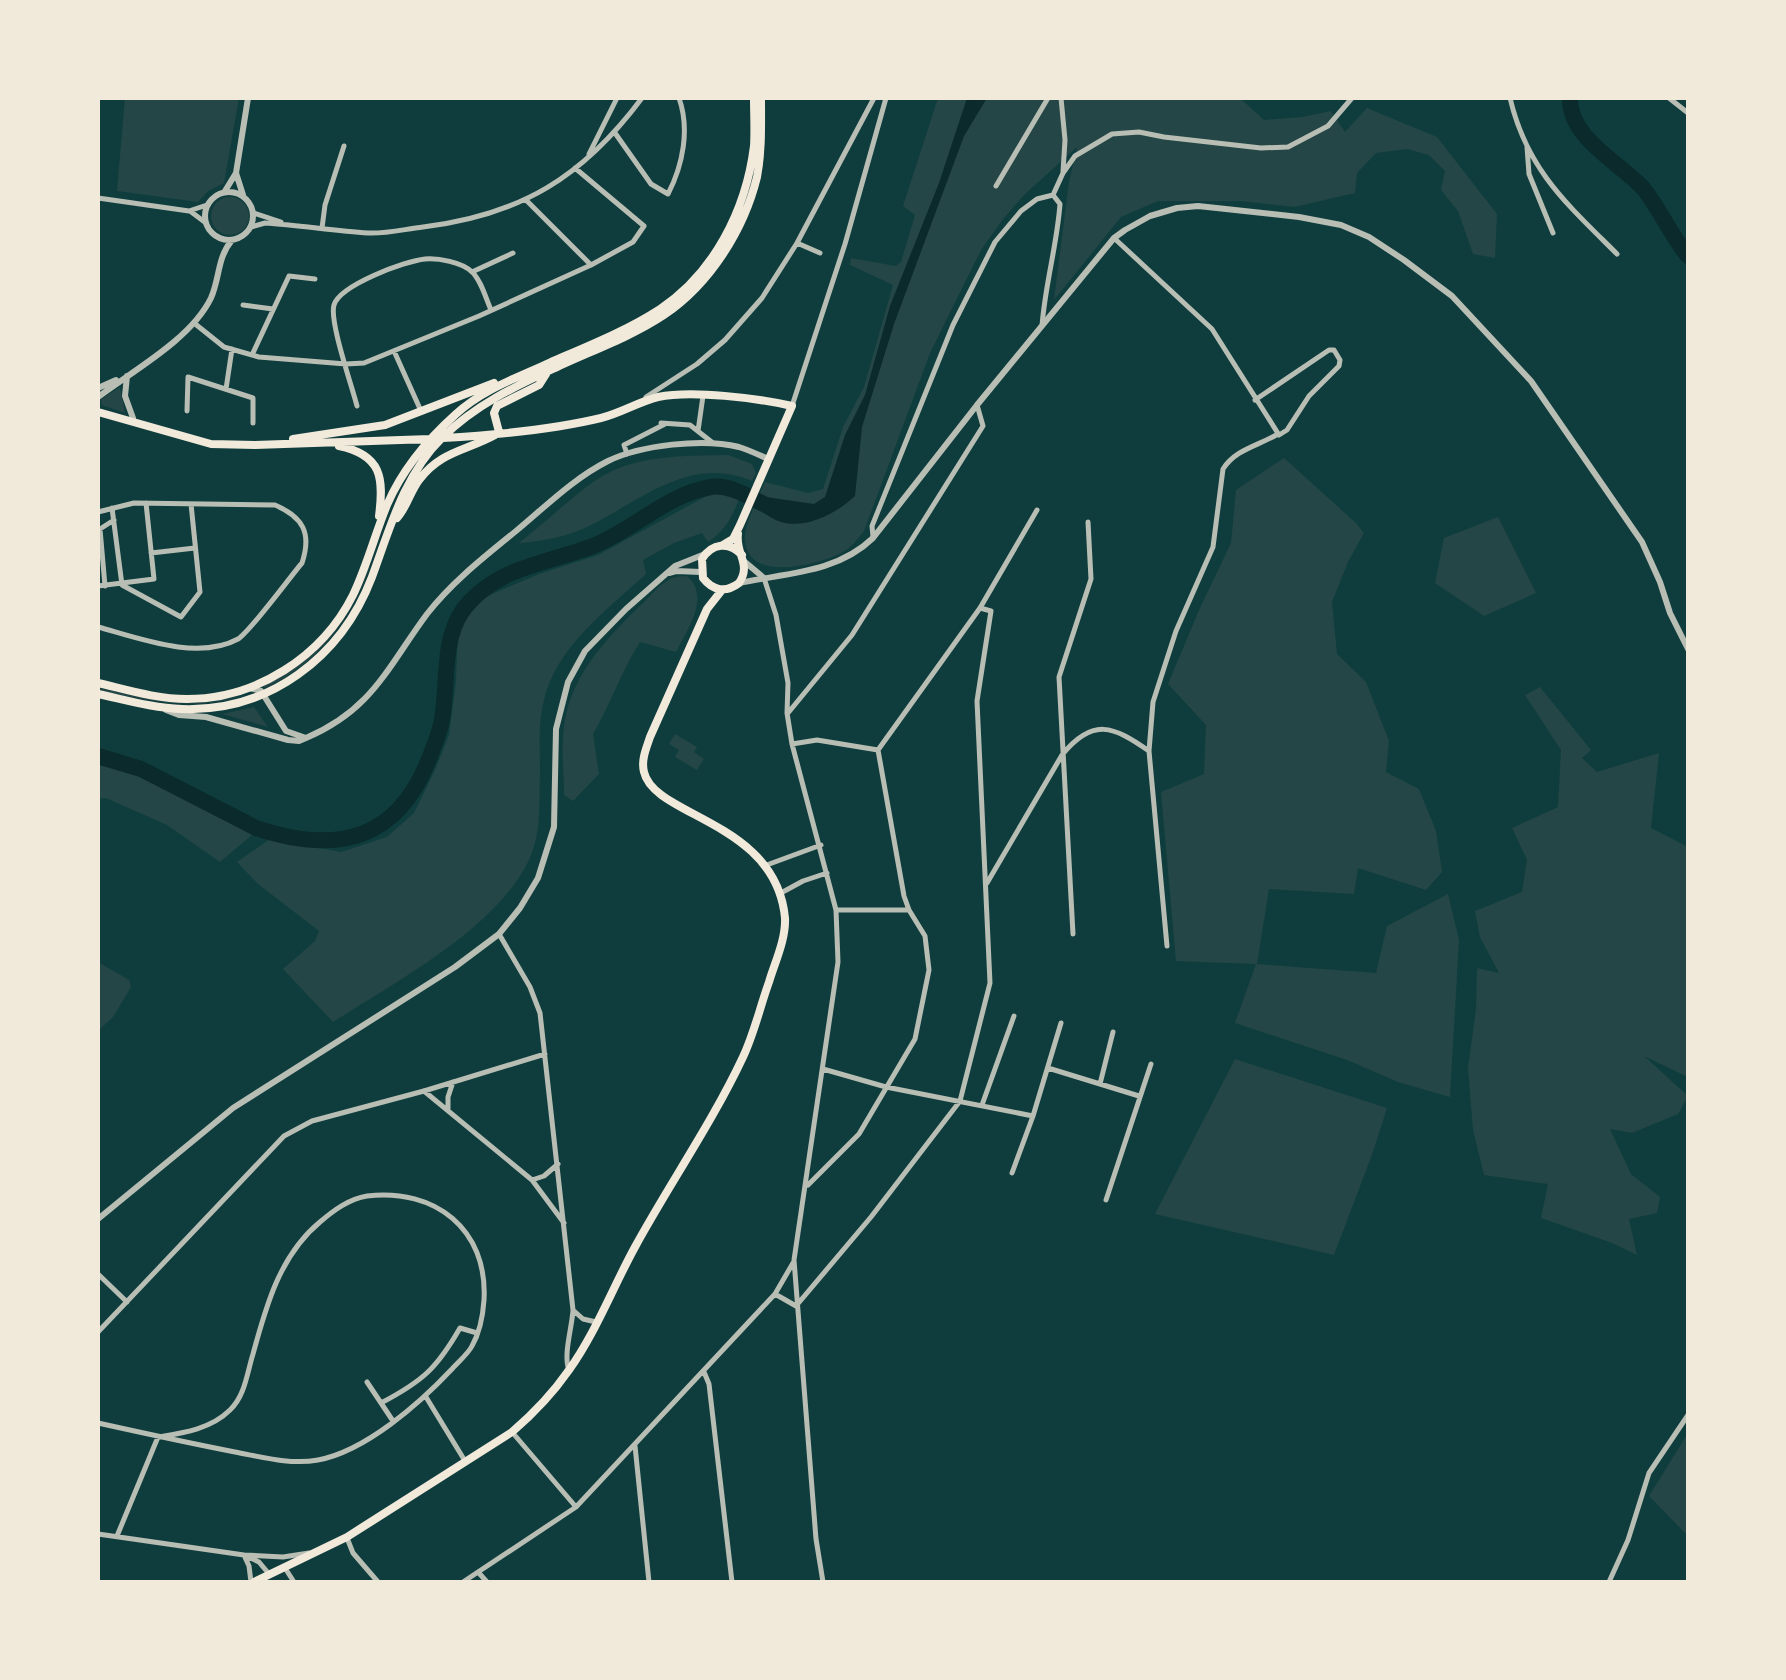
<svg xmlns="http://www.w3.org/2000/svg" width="1786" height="1680" viewBox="0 0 1786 1680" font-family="'DejaVu Sans',sans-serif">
<rect width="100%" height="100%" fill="#0f3d3e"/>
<path fill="#244646" d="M125 98H239L224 183 208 191 198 202 117 191Z
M938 98H1240L1264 120 1302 117 1331 111 1345 132 1367 108 1437 137 1497 214 1495 258 1473 254 1458 211 1441 190 1445 171 1429 155 1407 149 1376 153 1357 173 1355 193 1294 207 1240 201H1158L1121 217 1054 300 1069 182 1077 147 1024 195 1003 219 981 250 930 353 864 531C857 540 851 548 841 553 817 565 749 583 745 541 743 526 759 496 765 482L808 493 823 489 843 427 864 387 893 285 850 265 851 258 896 266 901 262 915 215 903 206Z
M211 216a19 19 0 1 1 38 0a19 19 0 1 1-38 0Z
M120 387 125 413 102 405 101 399Z
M728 455 752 464 756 473 752 481C690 455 643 499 591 525 567 537 545 541 519 543 545 523 569 499 596 480 635 454 683 456 728 455Z
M1284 458 1356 523 1364 533 1348 562 1332 602 1337 654 1366 682 1389 741 1386 772 1419 789 1436 831 1442 872 1426 890 1358 868 1354 894 1269 889 1257 964 1376 973 1387 926 1448 894 1459 940 1450 1097 1398 1082 1347 1060 1235 1023 1256 964 1176 961 1161 792 1204 774 1206 725 1168 684 1199 610 1231 543 1236 490Z
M712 493H725L739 500C731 518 725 531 708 542L702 533 674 543 643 560 646 574C608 609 556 647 544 700 538 723 540 749 540 772 539 802 542 834 528 862 495 929 395 982 333 1022L283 969 315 941 319 931 258 884 237 862 270 839 341 852 387 837 414 813 435 770 449 735 456 682 458 628 485 597 539 574 598 555Z
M1498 517 1536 593 1484 616 1435 583 1444 538Z
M368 567H370C350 621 318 663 265 688L263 686C315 659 348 622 368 567Z
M687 576C711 597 687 630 676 652L640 642C621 671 611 704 593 734L599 774 573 801 564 795C564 769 560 740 566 715 576 668 613 632 646 600 654 592 664 580 675 577 679 576 683 576 687 576Z
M1540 687 1591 750 1582 758 1597 772 1659 753 1651 828 1688 847V1077L1644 1056 1688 1096 1678 1114 1632 1133 1610 1129 1631 1174 1660 1197 1657 1213 1629 1219 1637 1255 1612 1243 1541 1218 1548 1184 1484 1175 1473 1130 1468 1068 1476 1009 1477 968 1499 973 1480 937 1475 911 1522 892 1527 860 1512 828 1558 807 1561 750 1525 695Z
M98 688 177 703 212 702 248 695C193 711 153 702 98 690Z
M254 707 268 727 222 714Z
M675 734 697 747 694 752 704 759 697 770 675 757 679 750 669 744Z
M98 765 143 776 253 834 220 862 167 825 106 798 98 799Z
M98 962 129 980 131 987 113 1017 98 1031Z
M1235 1059 1387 1108 1373 1152 1334 1255 1155 1214Z
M1688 1433V1535H1687L1649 1496Z"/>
<path fill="#0a2a2b" d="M967 98H987L964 136 894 324 862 427 855 496C837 513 804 531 778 521 770 518 763 512 756 508L759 496 814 504 825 497 845 435 865 395 890 306 939 183Z"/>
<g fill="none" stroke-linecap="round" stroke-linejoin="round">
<path stroke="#0a2a2b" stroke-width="16" d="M1570 98C1569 138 1619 162 1643 188 1660 209 1671 236 1688 256
M98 756 141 769 256 828C338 855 399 841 431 754 435 743 440 732 442 720 448 686 442 643 461 613 471 597 490 583 507 575 534 562 565 557 593 546 633 530 668 494 711 487 731 484 750 498 768 506"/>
<path stroke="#b8beb3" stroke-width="5" d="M1061 98 1065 140 1063 172
M1510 98C1527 170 1567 204 1617 254
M1669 98 1688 113
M615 133 651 184 668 194C683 165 690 129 679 98
M1527 147 1529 174 1553 233
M589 154 617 98
M996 186 1048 98
M1053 195 1063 173 1075 156 1112 134 1139 132 1164 137 1261 148 1288 147 1328 126 1352 98
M98 198 189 211 207 205
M526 200 591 265
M190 211 206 223
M254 213 281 222
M251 227 265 223C299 225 334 231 368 233 386 234 405 229 423 227 521 215 583 177 642 98
M322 228 325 205 344 146
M1114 238 1212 329 1279 435 1287 430 1309 396 1339 366 1340 360 1334 350H1329L1255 400
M797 243 820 253
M472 272 513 253
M243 305 273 309
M194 323 224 347 259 357 346 364 364 363 479 316 591 265 633 242 644 226 575 168
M1042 326C1045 285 1057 245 1060 204L1053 195
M394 351 421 411
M252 355 289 276 315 279
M226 389 232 349
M646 397 697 364 725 340 762 298 797 243 874 98
M357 406C352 386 329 321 334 305 340 285 405 261 425 259 438 258 462 262 472 272 481 280 486 299 491 310
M792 406 845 244 886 98
M187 411 188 377 253 398V423
M661 423 690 425 713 443
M698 431 703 396
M627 454 624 445 665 424
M112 508 122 585 181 617 200 592 191 504
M98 512 134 503 275 505C303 517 312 533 302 563 290 577 249 633 238 639 198 661 138 638 98 627
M873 537 872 526 953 325 995 242 1021 211 1037 199 1053 195
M151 553 195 548
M764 578 776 615 788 683 787 713 792 744 836 910 838 962 794 1260 816 1539 823 1582
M98 586 154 579 146 503
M105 586 100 529 114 520
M788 713 852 635 983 426 977 405
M792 744 817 740 878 750 904 896 909 910 925 936 929 970 915 1039 859 1134 808 1185
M878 750 980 608 1037 510
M764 866 821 845
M987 883 1062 755C1093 717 1113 726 1149 751
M779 894 803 881 827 873
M836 910H909
M499 934 530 987 540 1013 573 1310C572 1328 563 1355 569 1370
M1073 934 1059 677 1091 579 1088 522
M1167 946 1149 751 1153 702 1176 631 1213 547 1223 469C1236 449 1258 446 1278 434
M1048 1068 1139 1096
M823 1069 886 1087 1033 1116 1061 1023
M1100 1084 1113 1032
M424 1091 532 1180 564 1223
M982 1105 1014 1016
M448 1110V1097L453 1082
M1012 1173 1033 1116
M532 1180 544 1176 558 1164
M1106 1200 1151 1064
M98 1274 127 1302
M775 1294 793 1263
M574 1311 583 1319 596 1322
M98 1332 284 1136 312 1121 424 1091 545 1054
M704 1372 709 1384 732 1582
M367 1382 393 1421
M426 1397 465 1461
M381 1403C423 1381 437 1368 460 1328L477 1333
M98 1423C143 1433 189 1443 235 1452 262 1457 290 1465 318 1460 366 1451 420 1403 452 1369 458 1362 468 1354 472 1346 480 1332 483 1315 484 1300 488 1229 435 1188 367 1196 349 1199 334 1210 320 1222 280 1255 266 1306 253 1354 247 1373 245 1396 230 1410 211 1429 183 1433 158 1437L117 1536
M512 1432 576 1507
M635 1446 649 1582
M98 1534 244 1555 259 1562 269 1574
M347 1538 353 1553 378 1582
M285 1568 294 1582
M478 1572 487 1582
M251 1582 249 1566 244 1555 283 1557 309 1553
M463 1582 576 1507 775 1294 796 1306 871 1217 960 1101 990 983 977 701 991 611 980 608
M1609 1582 1628 1540 1649 1473 1688 1415"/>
<path stroke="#b8beb3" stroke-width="6" d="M236 173 243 195
M225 191 236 173 248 98
M205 216a24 24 0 1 1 48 0a24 24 0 1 1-48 0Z
M127 376 125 396 133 418
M98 388 116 380
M98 397C134 370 191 339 211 298 220 278 217 258 232 240
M745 562 764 578
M669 573 676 571 701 572
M739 583C786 573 837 573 873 538L977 405 1114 238 1125 230 1150 216 1177 208 1198 206 1299 217 1341 225 1369 237 1404 260 1452 296 1531 381 1642 542 1660 582 1670 613 1688 649
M250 688 261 691 286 731 306 738
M166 710 179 715 206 717 288 740 299 741 306 738C372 710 387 668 427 614 452 582 484 557 516 531 545 507 574 478 608 461 641 445 703 438 739 447 749 450 759 455 768 459
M98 1219 233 1108 455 967 499 934 520 908 538 878 554 827 556 729 568 682 585 651 626 609 675 566 705 554"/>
<path stroke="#f1e9da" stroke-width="8" d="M98 412 211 444 255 445 430 439
M499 432 494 413 497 406 539 385 546 374
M443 438C495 435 551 430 601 418 621 413 638 402 658 397 692 390 757 398 792 406L740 525 733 539 723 545
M293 439 385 425 494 383
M339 446C382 455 384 478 379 516
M397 518C407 507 410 492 419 480 441 451 466 451 495 435
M738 534C735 554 752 564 739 583 726 593 713 591 703 578L702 559C712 543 729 541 742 555
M98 683C128 690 156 699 187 699 256 699 322 657 353 595 367 566 375 534 387 505 402 470 428 439 456 414 483 389 519 377 551 362 588 346 626 331 660 309 714 273 746 210 754 146 755 131 754 114 754 98
M98 694C126 700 153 708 182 709 269 712 341 658 372 577 390 528 404 475 442 438 475 405 514 387 555 368 591 351 631 337 664 315 710 284 744 230 757 177 762 151 761 124 761 98
M254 1582 347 1537 512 1432C533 1414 553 1393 569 1370 596 1332 613 1287 635 1247 670 1183 712 1123 743 1057 754 1034 760 1007 769 982 775 962 786 939 785 918 776 821 654 817 644 772 641 760 646 749 650 737L707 609 722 590"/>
</g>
<rect width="1786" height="1680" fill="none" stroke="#f1e9da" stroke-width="200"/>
</svg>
